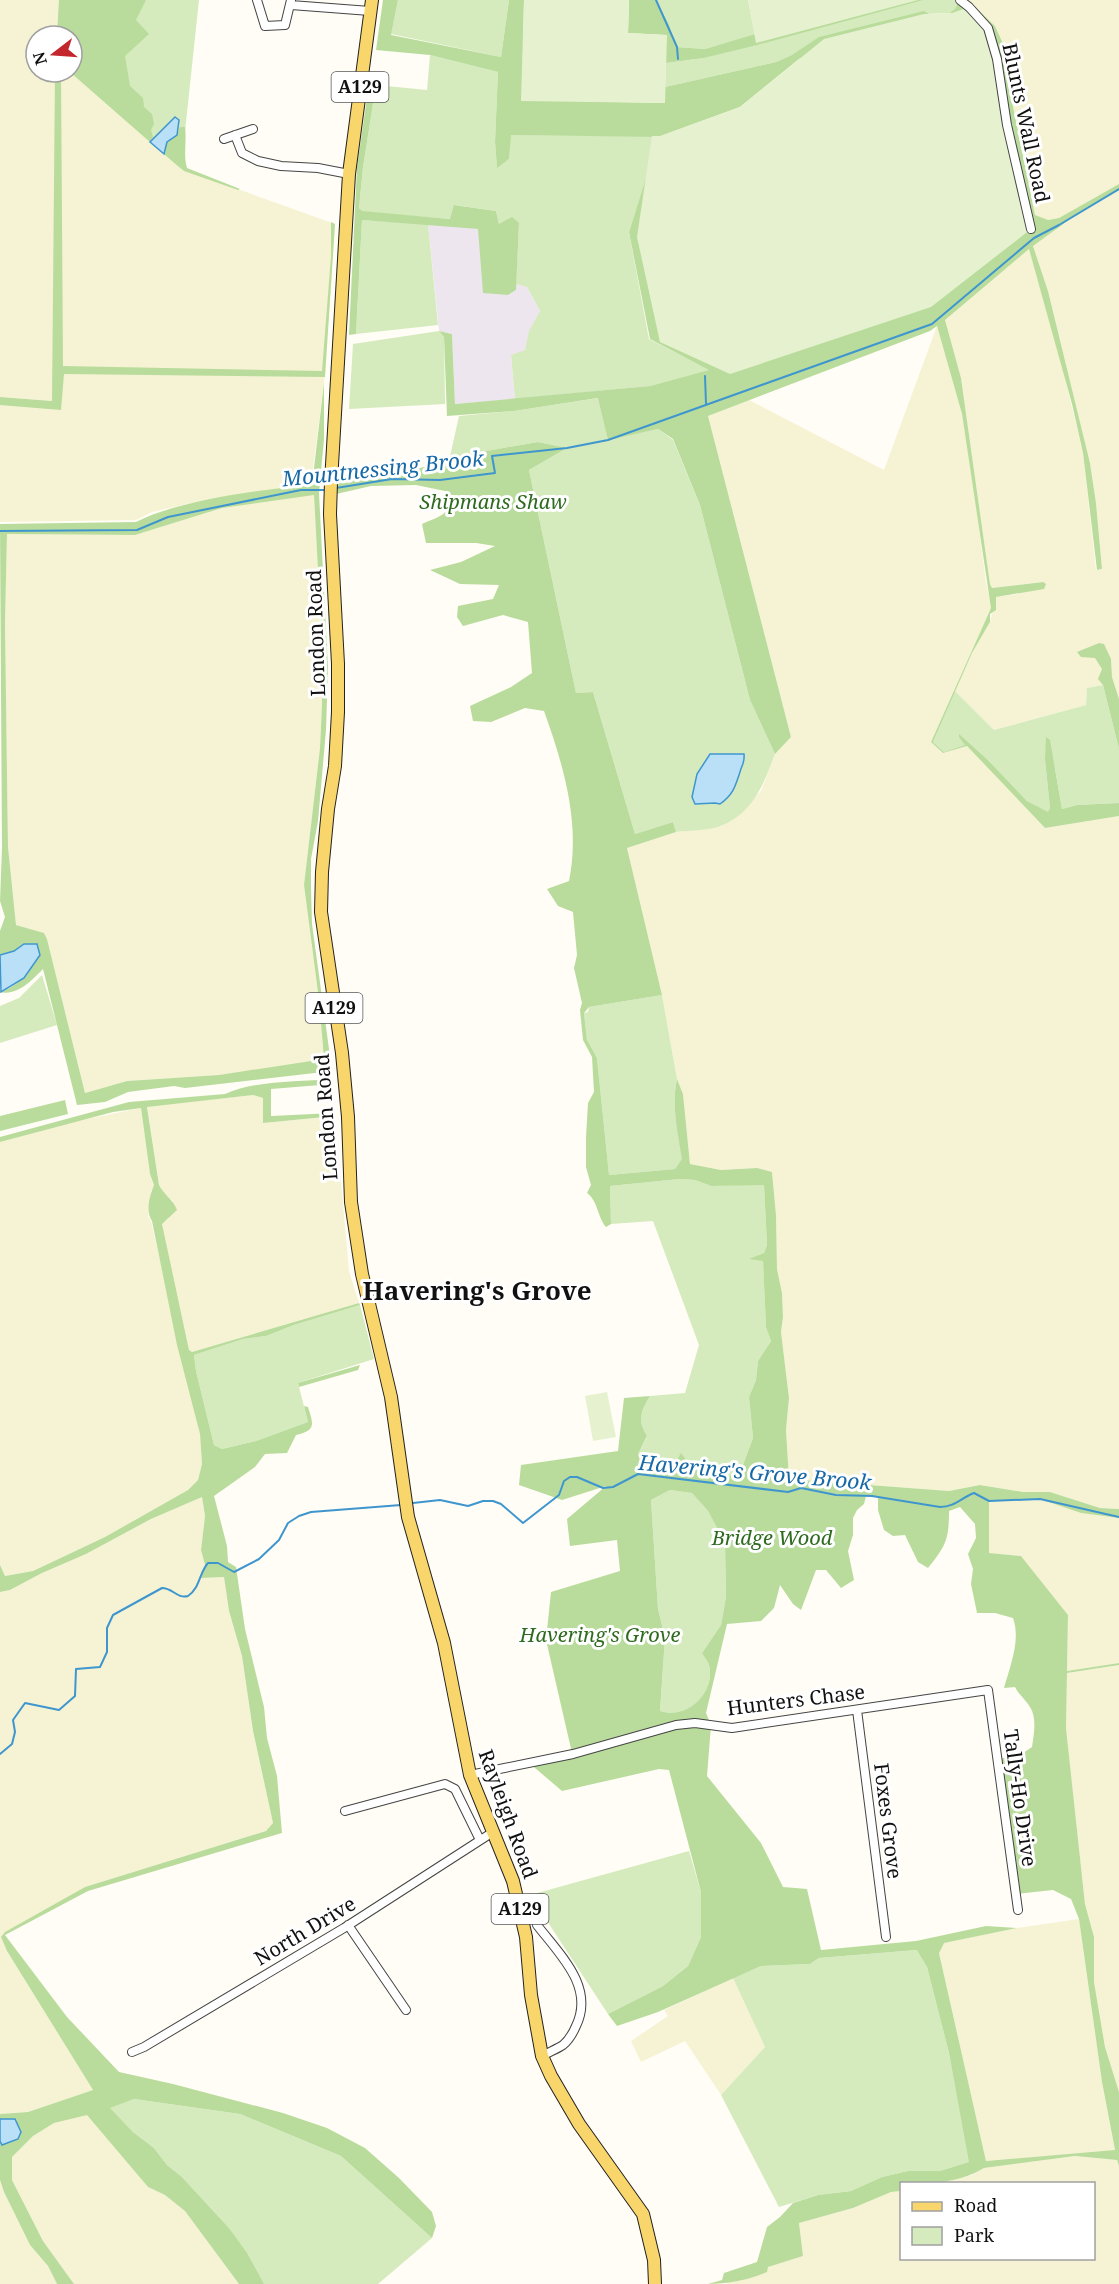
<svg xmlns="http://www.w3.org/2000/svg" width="1119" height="2284" viewBox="0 0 1119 2284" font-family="'Noto Serif',serif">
<rect width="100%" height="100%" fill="#fffdf5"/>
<path fill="#eee6ef" d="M428 224 479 229 488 292 508 295 516 290V284L527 287 540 311 530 331 525 351 511 355 515 399 455 404 452 334 439 331Z"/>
<path fill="#f6f3d4" d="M0 0H59L57 36H36V72H70L182 169 335 224 324 383 311 484 214 498 152 512 136 520 0 522V401H52L0 397Z
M968 0H1119V184L1059 218 1048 220 1035 216 1008 82 1005 48 995 26Z
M1119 189V699L1112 677 1111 659 1099 643 1081 657H1095L1102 669 1103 685 1087 688 1086 705 994 730 955 691 972 653 990 622 996 597 1018 594 1043 582 992 588 990 584 961 378 944 319 1029 249 1058 349 1083 453 1096 570H1102L1096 503 1090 463 1048 291 1033 246 1073 217Z
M937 326 962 414 977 512 986 583 991 602V608L931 742 943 753 967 746 1045 828 1119 816V1509L1100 1508 1050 1492H1023L980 1485 949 1491 789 1479 786 1430 789 1398 781 1332 783 1317 782 1293 777 1269 776 1215 772 1172 757 1168 721 1170 690 1164 683 1094 677 1079 662 995 627 848 676 832 722 826 761 791 775 754 791 737 708 416 749 400 884 470Z
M314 494 322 646V704L320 748 304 885 319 1000 324 1060 219 1075 127 1081 85 1093 47 939 44 933 16 925 8 847 5 623 7 534 135 535 222 508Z
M253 1095 263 1098V1123L335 1116 349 1271 359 1303 192 1352 189 1350 161 1224 169 1218 173 1201 163 1193 159 1185 147 1106Z
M141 1108 150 1174 154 1185 151 1192 148 1216 151 1221 200 1434 202 1464 198 1480 188 1490 105 1537 33 1571 5 1576 0 1565V1142L77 1121Z
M202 1497 205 1516 201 1550 205 1565 201 1578 224 1577 229 1611 242 1656 253 1732 273 1823 266 1831 85 1887 1 1937 7 1951 93 2090 28 2112 0 2114V1592L10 1590 42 1573 86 1554 151 1519Z
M1019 1499 1048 1501 1081 1513 1119 1518V1663L1067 1671 1068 1615 1021 1556 989 1553V1501Z
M1119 1665V2092L1105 2047 1094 1982V1937L1085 1904 1066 1728 1067 1673Z
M1079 1919 1102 2082 1115 2151 986 2161 939 1953 943 1943 1017 1928Z
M733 1978 765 2047 721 2095 685 2041 641 2062 631 2041 668 2016 664 2010Z
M87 2114 148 2187 165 2195 185 2210 239 2284H74L43 2241 12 2180V2157L33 2136 54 2123Z
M1075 2156 1117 2160 1119 2166V2284H725L754 2277 767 2267 803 2256 799 2223 853 2208 891 2192 901 2191 902 2258H1094V2184L942 2183 972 2175 984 2168Z
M0 2180 4 2192 30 2245 48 2266 57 2284H0Z"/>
<path fill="#d5ebbd" d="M59 0H199L181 169 70 72H72V36H57Z
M398 0H509L501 57 391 34Z
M656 0H748L755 35 705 49 677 47 669 24Z
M918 0H960L969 7 952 13 924 14 818 44 776 62 665 87 666 63 704 58Z
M430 55 498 72 495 142 497 167 509 159 510 135 660 136 629 232 649 339 710 370 650 386 515 399 511 355 525 350 529 331 540 311 527 287 516 284 519 223 499 224 496 211 455 205 451 219 362 212 359 208 363 167 376 85 427 90Z
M362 220 428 224 438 325 356 334Z
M439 331 444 337 445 404 349 409 353 344Z
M599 398 608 439 658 429 673 440 700 505 750 700 775 754C764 783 754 811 723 825 711 831 691 830 676 832L673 822 635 834 593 692 576 693 529 470 567 448 538 442 469 454 449 461 459 416 514 411Z
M1103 685 1119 749V803L1077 805 1062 809 1055 768 1045 760 1050 808 1048 813 1027 801 987 759 960 735 966 745 944 752 933 742 955 691 994 730 1086 705 1087 688Z
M42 975 57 1025 0 1043V1006L19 998Z
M662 995 677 1079C671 1105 678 1134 683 1159L675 1169 609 1175 597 1058 587 1041 584 1013 588 1012 589 1007Z
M680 1179 695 1180 711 1186 764 1184 767 1245 764 1253 751 1259 763 1260 766 1326 771 1341 758 1361 756 1380 749 1397 753 1438 740 1473 722 1478 693 1469 681 1454 670 1471 662 1473 645 1468 638 1454 647 1437C637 1422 641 1410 650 1396L685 1393 699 1345 653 1221 611 1224 610 1186Z
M360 1305 374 1359 298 1383 308 1422 256 1441 222 1449 214 1445 196 1371 194 1355 243 1339 266 1336 294 1325Z
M670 1490 692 1493 708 1511 725 1543 726 1597 721 1625 702 1653C704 1656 708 1661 709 1665 716 1693 686 1721 660 1712L665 1638 658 1609 651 1500Z
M689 1851 701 1892V1937L688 1966 663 1986 608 2014 530 1895Z
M918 1950 927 1967 949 2053 970 2162 940 2171H908L882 2177 851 2191 818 2195 779 2207 721 2095 765 2047 733 1978 761 1966 810 1964 819 1958Z
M134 2099 240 2114 341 2156 432 2238 378 2284H264L229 2228 182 2177 167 2165 154 2148 133 2132 109 2108Z"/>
<path fill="#b9dc9c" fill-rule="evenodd" d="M59 0H146L136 20 149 34 125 56 130 86 143 98 144 107 152 114 154 124 151 130 153 137 150 142 70 72H72V36H57Z
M383 0H398L391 35 501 57 509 0H524L522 100 665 103V87L776 62 792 55 819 37 924 11 929 14 919 19 799 59 740 107 669 133 654 186 950 13 955 9 960 0H968L995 26 1005 48 1008 82 1035 215 1048 220 1059 218 1119 184V189L1073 217 1033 246 1048 291 1090 463 1096 503 1102 569 1097 570 1083 453 1072 404 1029 249 945 320 961 378 990 584 992 588 1043 582 1046 584 1044 589 996 597V610L990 614V622L972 653 933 742 944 752 965 745 959 737V734L987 759 1027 801 1048 812 1050 808 1045 760 1046 737 1050 740 1062 809 1077 805 1119 803V816L1045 828 967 746 943 753 931 742 991 608 962 414 937 326 930 331 708 416 791 737 775 754 750 700 700 505 673 439 658 429 608 440 598 398 514 411 447 416 444 337 439 331 452 334 455 404 650 386 709 370 650 339 629 232 659 137 511 135 509 159 497 168 495 142 498 72 430 55 376 50Z
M629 0H656L669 24 677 47 705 49 759 33 905 0H923L757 45 704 58 666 63V35L628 33Z
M55 72H61L63 366 322 371 331 256V222L335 224 325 377 64 374 61 410 0 405V397L52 401Z
M369 84 376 85 363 167 359 208 362 211 450 219 454 205 496 211 499 224 512 217 519 223 516 290 508 295 483 293 478 229 362 220 356 334 349 335 357 167Z
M180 127H185C187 141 183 155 187 168L240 189 238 190 184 171 164 154 167 142 177 135Z
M324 383V439L319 493 328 668 326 730 318 821 311 859V889L312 924 332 1071 185 1088 174 1086 128 1092 105 1102 77 1105 43 969C32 980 18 996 0 992V990L2 992C15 986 25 977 33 965L24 944 14 951 0 955V931L5 917 0 901 2 848 0 524 136 522C178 500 264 489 312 485ZM314 495 322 646V704L320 748 304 885 319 1000 324 1059 219 1075 127 1081 85 1093 47 939 44 933 16 925 8 847 5 623 7 534 135 535 222 508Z
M538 442 567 448 529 470 576 693 593 692 635 834 673 822 676 832 627 848 662 995 589 1007 584 1013 587 1040 597 1058 609 1175 675 1169 682 1159C678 1134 671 1105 677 1079L683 1094 690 1164 721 1170 757 1168 772 1172 776 1215 777 1269 782 1293 783 1317 781 1332 789 1398 786 1430 789 1479 949 1491 980 1485 1023 1492H1050L1100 1508 1119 1509V1518L1081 1513 1040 1499 989 1501V1553L1021 1556 1068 1615 1067 1671 1119 1663V1665L1067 1673 1066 1728 1085 1904 1094 1937V1982L1105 2047 1119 2092V2166L1117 2160 1075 2156 984 2168C958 2184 931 2183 902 2184L901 2191 891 2192 853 2208 799 2223 803 2256 768 2267 767 2272C749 2280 728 2284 708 2284L722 2280 724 2273 757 2262 767 2227 780 2217 793 2203 818 2195 851 2191 882 2177 908 2171H940L969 2162 949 2053 927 1967 917 1950 819 1958 810 1964 761 1966 658 2012 617 2026 608 2014 663 1986 688 1966 701 1937V1892L669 1770 659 1769 562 1791 528 1762 572 1753 546 1640 551 1592 620 1571 617 1540 570 1546 567 1519 606 1486 562 1500 519 1485 521 1465 618 1451 624 1398 650 1396C641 1410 637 1422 647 1436L638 1454 645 1468 662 1473 670 1471 681 1453 693 1469 722 1478 740 1473 753 1438 749 1397 756 1380 758 1361 771 1341 766 1327 763 1261 749 1259 764 1253 767 1245 764 1185 711 1186 695 1180 680 1179 610 1186 611 1224 606 1227C597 1216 598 1201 587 1193L591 1185 586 1167V1137L588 1103 594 1092 592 1057 583 1040 580 1010 582 1003 574 968 577 955 573 912 558 906 547 889 569 881C581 823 563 764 544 711L525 708 491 722 473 721 470 706 511 687 532 673 528 622 503 615 463 626 457 617 458 606 493 599 499 585 460 584 430 570 461 562 495 546 476 543H426L422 524C442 515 450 516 450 492L416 485 371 486 336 494 337 481 353 474 417 469 469 454ZM670 1490 692 1493 708 1511 725 1543 726 1597 721 1625 702 1653C704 1657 708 1661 709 1665 716 1693 686 1721 660 1711L665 1638 658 1609 651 1500ZM866 1496 878 1497V1510L884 1530 893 1536 905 1535 918 1562 928 1568C946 1546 949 1539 949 1511L960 1507 975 1524 976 1538 968 1554 973 1569 971 1584 977 1613H995L1013 1618C1021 1640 1010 1666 1004 1688L1015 1687C1019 1695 1025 1699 1030 1707 1037 1718 1034 1734 1032 1747L1020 1755 998 1759 1016 1894 1053 1890 1071 1899 1079 1919 1102 2082 1115 2150 986 2161 939 1953 944 1943 1017 1928 986 1926 916 1941 821 1950 807 1889 783 1887 761 1843 707 1776 711 1725 706 1713 727 1624 761 1621 774 1608 780 1585 793 1604 801 1610 816 1570H826L841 1588 854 1580 848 1551 853 1535V1518L857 1510 864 1504Z
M1099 643 1104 644 1111 659 1112 677 1119 699V749L1103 685 1098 679 1102 669 1095 658 1081 657 1077 652Z
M332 1079 333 1084 271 1089V1116L334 1113 335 1116 263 1123V1098L253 1095 147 1107 159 1185C164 1195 173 1199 177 1210L162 1224 189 1350 192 1352 359 1303 360 1305 294 1325 266 1336 243 1339 194 1355 196 1371 214 1445 222 1449 256 1441 308 1422 304 1406 308 1407C313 1424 317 1430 296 1435L287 1453 265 1454 255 1467 214 1496 227 1546 228 1562 236 1567 245 1629 264 1707 267 1738 277 1776 282 1833 88 1891 5 1935 67 2017 119 2072 173 2084 283 2113 327 2128 365 2148 399 2178 432 2212 436 2226 432 2238 341 2156 240 2114 134 2099 110 2108 133 2132 154 2148 167 2165 182 2177 229 2228 247 2253 264 2284H239L185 2211 165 2195 148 2187 87 2115 54 2123 33 2136 12 2157V2180L43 2241 74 2284H57L48 2266 30 2245 4 2192 0 2180V2141L2 2145 15 2120 0 2119V2114L28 2112 93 2090 7 1951 1 1937 5 1932 85 1887 266 1831 273 1823 253 1731 242 1656 229 1611 224 1577 201 1578 205 1565 201 1550 205 1516 202 1497 151 1519 86 1554 42 1573 10 1590 0 1592V1565L5 1576 33 1571 105 1537 188 1490 198 1480 202 1464 200 1434 177 1345 152 1221C145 1211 150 1195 154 1185L150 1174 141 1108 113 1112 0 1142V1137L129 1102 225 1094C257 1080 298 1082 332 1079Z
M65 1100 68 1114 0 1131V1116Z
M360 1365 358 1370 299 1387 298 1383Z"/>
<path fill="#e6f2cf" d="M524 0H629L628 33 667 35 665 103 521 101Z
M748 0H918L756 43Z
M969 7 988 28 1031 229 931 307 730 374 660 342 637 237 652 136H660L740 107 824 39 924 14 952 13Z
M607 1392 616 1437 593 1441 585 1396Z"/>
<path fill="#b9e0f7" stroke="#3f96cf" stroke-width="1.5" d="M175 117 179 120 177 135 167 142 164 154 150 142Z
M710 754H744C745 763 742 764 740 772 735 787 733 795 720 804L715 803 695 804 692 797 697 774Z
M24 944H37L40 955 24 978 1 992 0 955 14 951Z
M0 2119H15L21 2132 18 2139 2 2145 0 2141Z"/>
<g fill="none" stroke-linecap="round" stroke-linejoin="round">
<path stroke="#3f96cf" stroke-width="2" d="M656 0 677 47 678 59
M705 376 706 404
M336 488 392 479 440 480 495 473 492 456 567 448 608 440 932 324 1034 238 1059 225 1119 189
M0 531 137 530 168 517 301 490H327
M413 1503 440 1500 468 1506 483 1501H493L501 1504 523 1523 559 1495 564 1481 570 1477H577L603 1488 613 1487 638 1474 788 1492 801 1488 836 1495 872 1496 940 1507C955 1507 961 1498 974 1493L989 1501 1040 1499 1119 1517
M0 1754 12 1744 15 1732 13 1720 25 1703 59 1710 75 1696 76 1669 100 1667 107 1652V1628L113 1615 162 1588C173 1588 177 1599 188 1596 200 1588 199 1573 208 1563H218L234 1572 259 1559 279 1540 288 1523 299 1516 311 1512 401 1505"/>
<defs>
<path id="street" d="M257 0 265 26 285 25 291 0
M960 0 969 7 988 28 997 59 1007 125 1031 229
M291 5 370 11
M235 135 242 153 258 161 281 166 318 168 349 174
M224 139 253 129
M857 1710 886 1937
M470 1775 573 1754 676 1725 695 1723 732 1728 988 1690 1018 1910
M345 1811 445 1784 455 1789 480 1840
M348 1925 406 2010
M537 1925C560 1955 595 1987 576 2026 573 2033 569 2040 563 2045 557 2049 549 2052 542 2056
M132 2052 144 2047 344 1928 493 1832"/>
<path id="primary" d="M372 0 349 174 331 482 330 514 338 664V712L335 766 328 809 322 872 321 912 342 1053 348 1117 351 1202 362 1274 391 1397 408 1517 444 1643 470 1775 513 1881 526 1937 531 1995 542 2056 551 2076 579 2124 643 2214 654 2260 655 2284"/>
</defs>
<use href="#street" stroke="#444" stroke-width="10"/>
<use href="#primary" stroke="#222" stroke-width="14"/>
<use href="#street" stroke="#fff" stroke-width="8"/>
<use href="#primary" stroke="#f9d66b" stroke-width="12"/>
</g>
<g text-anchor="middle" stroke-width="6" stroke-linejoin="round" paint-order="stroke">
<g fill="#fff" stroke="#585858" stroke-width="1.5">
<rect x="331.5" y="72" width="57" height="30" rx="4.5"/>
<rect x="305.5" y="993" width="57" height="30" rx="4.5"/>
<rect x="491.5" y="1894" width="57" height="30" rx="4.5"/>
</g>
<g font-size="18" font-weight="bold" fill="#111">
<text x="360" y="93">A129</text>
<text x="334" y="1014">A129</text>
<text x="520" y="1915">A129</text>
</g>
<g font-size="20" fill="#111" stroke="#fff">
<text transform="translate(1026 123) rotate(78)" y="7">Blunts Wall Road</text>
<text transform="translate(316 633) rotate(-92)" y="7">London Road</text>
<text transform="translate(326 1117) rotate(-94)" y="7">London Road</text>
<text transform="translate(796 1700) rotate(-7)" y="7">Hunters Chase</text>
<text transform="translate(1020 1798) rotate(82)" y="7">Tally-Ho Drive</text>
<text transform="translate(508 1814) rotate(70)" y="7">Rayleigh Road</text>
<text transform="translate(888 1821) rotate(83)" y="7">Foxes Grove</text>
<text transform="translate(305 1931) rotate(-31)" y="7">North Drive</text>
</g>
<g font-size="20" font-style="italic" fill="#2f6b1f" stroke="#fff">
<text x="493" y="509">Shipmans Shaw</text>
<text x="772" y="1545">Bridge Wood</text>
<text x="600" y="1642">Havering's Grove</text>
</g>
<g font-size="21" font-style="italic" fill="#1768a6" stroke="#fff">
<text transform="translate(383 469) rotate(-6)" y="7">Mountnessing Brook</text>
<text transform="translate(755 1473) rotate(5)" y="7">Havering's Grove Brook</text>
</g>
<g font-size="26" font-weight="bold" fill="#111" stroke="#fff">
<text x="477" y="1300">Havering's Grove</text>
</g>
</g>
<rect x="900" y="2182" width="195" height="78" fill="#ffffff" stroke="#a0a0a0" stroke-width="1.5"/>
<rect x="912" y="2202" width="30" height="9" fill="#f9d66b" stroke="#a0a0a0" stroke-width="1.5"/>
<text x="954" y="2212" font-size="18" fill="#111111">Road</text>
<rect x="912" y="2227" width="30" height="18" fill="#d5ebbd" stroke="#a0a0a0" stroke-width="1.5"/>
<text x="954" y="2242" font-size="18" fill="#111111">Park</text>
<g transform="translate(54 54) rotate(253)"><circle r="28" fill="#ffffff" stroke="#a0a0a0" stroke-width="1.5"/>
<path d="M0-4.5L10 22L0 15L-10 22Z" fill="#c4262e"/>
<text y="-9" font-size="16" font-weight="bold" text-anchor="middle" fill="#111111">N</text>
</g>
</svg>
